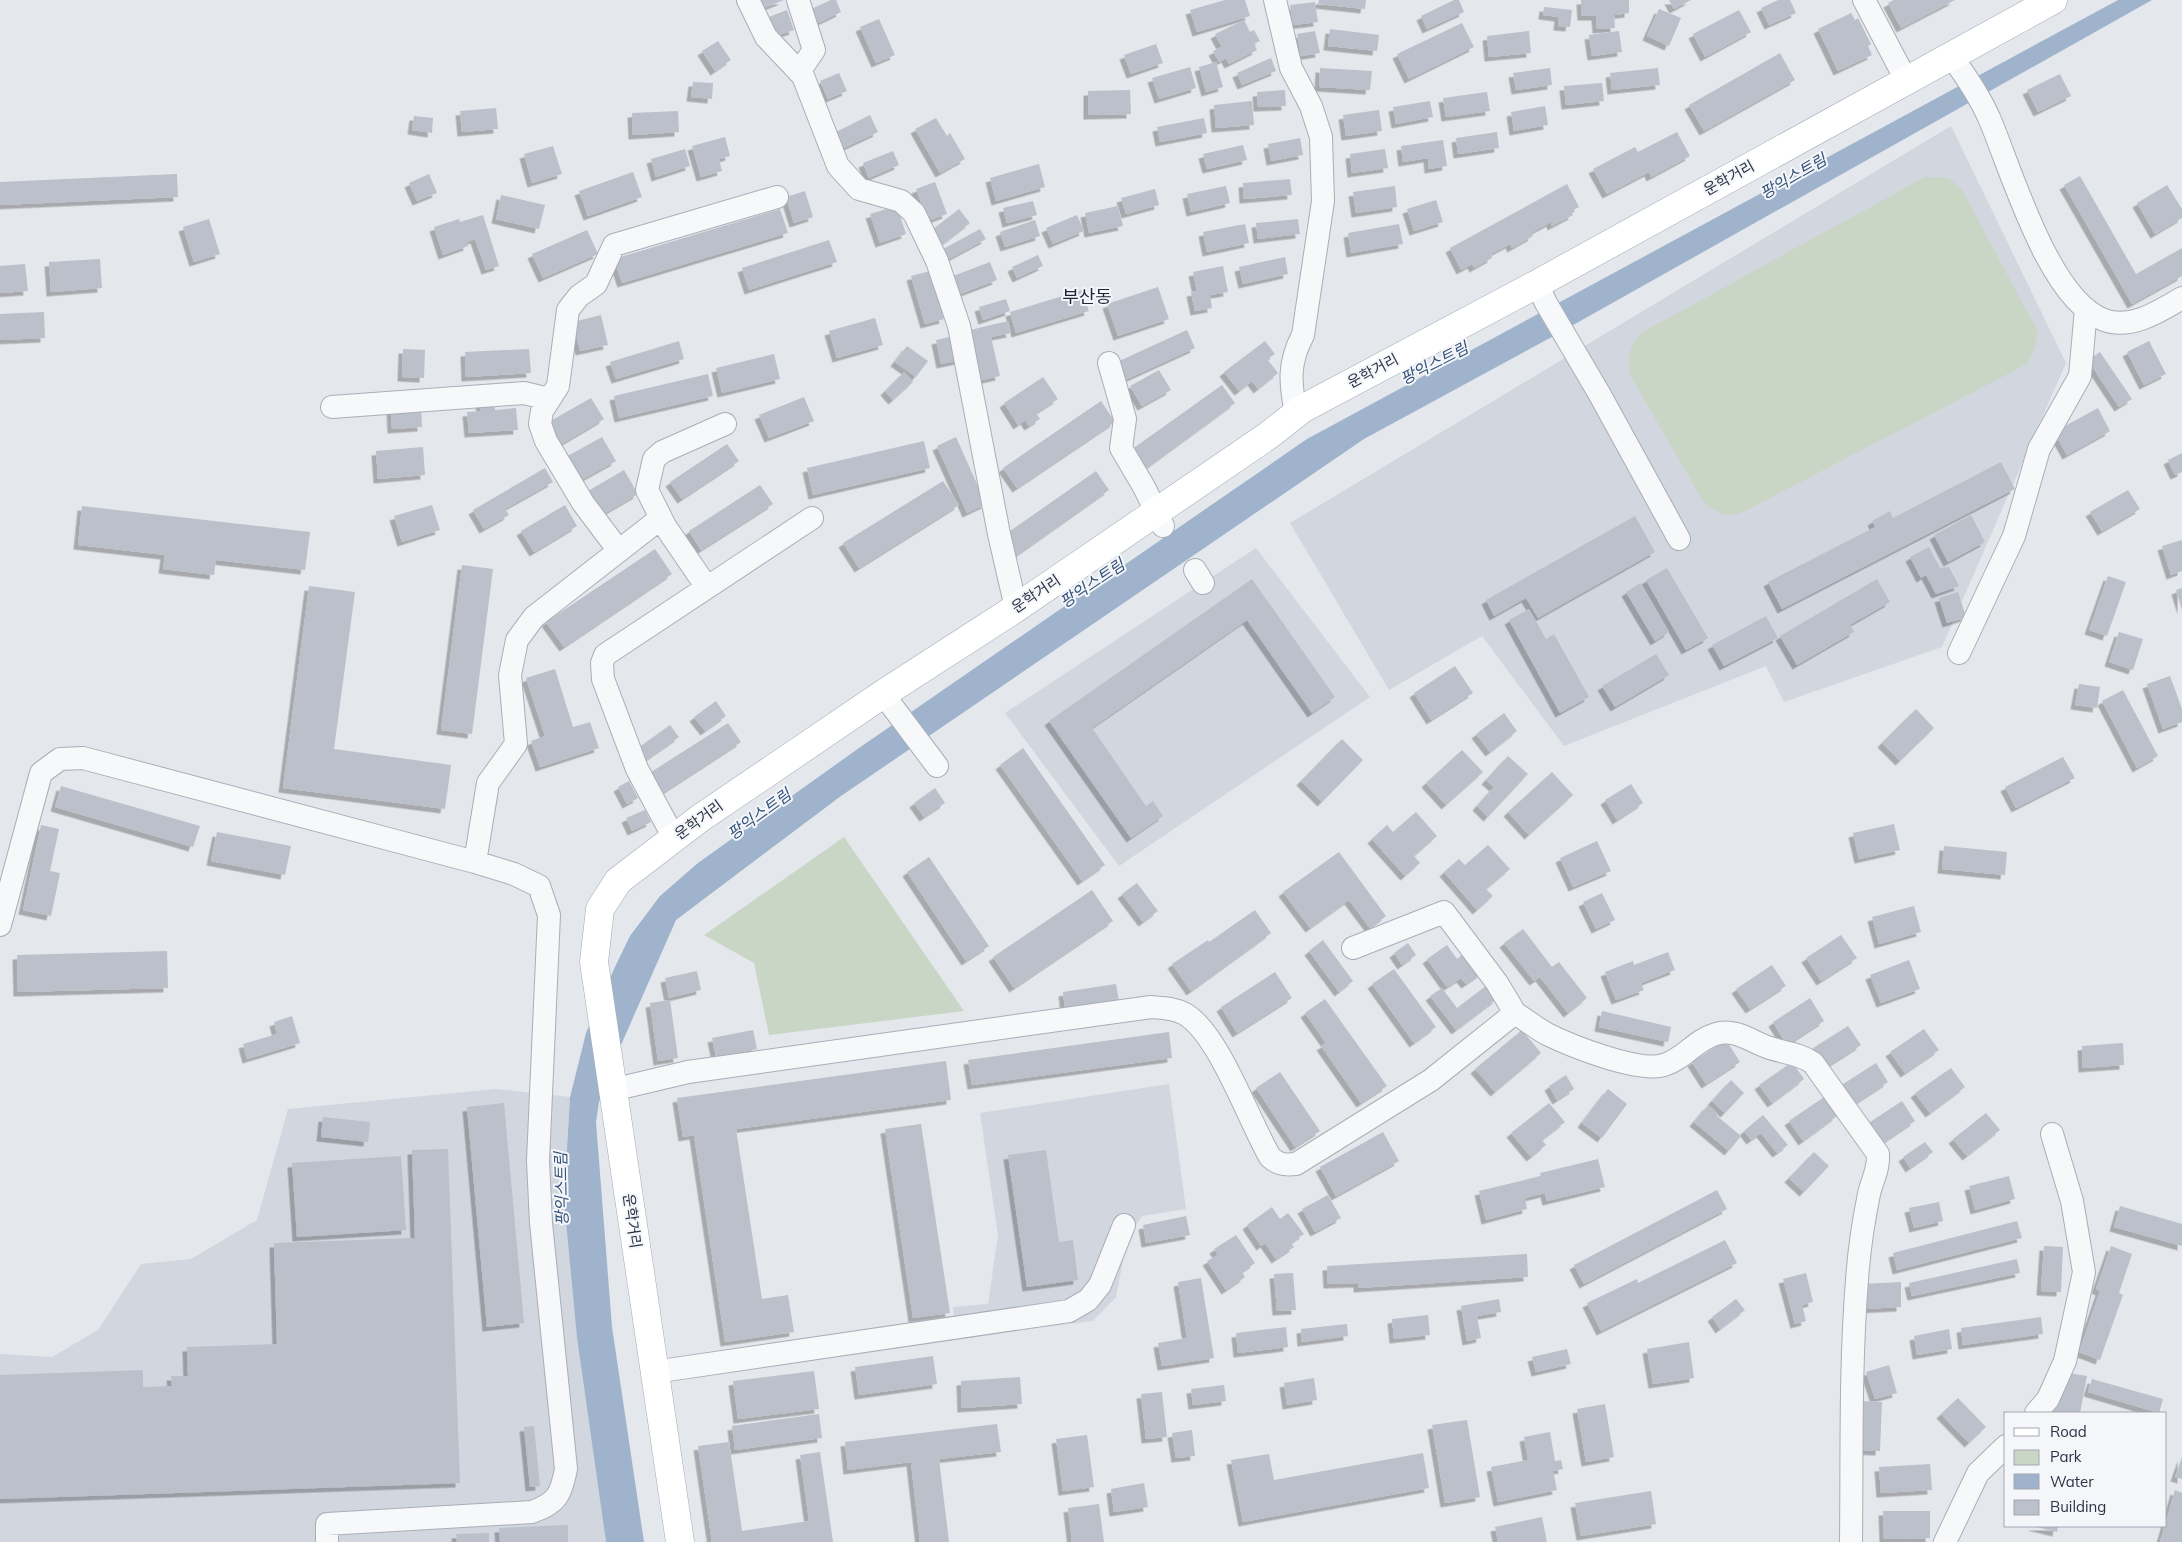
<svg xmlns="http://www.w3.org/2000/svg" width="2182" height="1542" viewBox="0 0 2182 1542" font-family="Mulish,'Noto Sans KR',sans-serif">
<defs>
<filter id="shadow"><feDropShadow dx="-4.5" dy="4.5" stdDeviation="0" flood-color="#0004"/></filter>
</defs>
<rect width="100%" height="100%" fill="#e4e7ec"/>
<path fill="#d2d6de" d="M1951 126 2066 363 1942 647 1784 702 1766 666 1564 746 1482 636 1389 690 1290 523Z
M1256 548 1370 697 1119 866 1005 713Z
M1169 1084 1186 1209 1142 1216 1127 1240 1116 1297 1093 1321 957 1338 953 1307 988 1304 998 1235 980 1113Z
M496 1089 570 1097 564 1201 577 1338 606 1542H0V1354L52 1357 98 1330 141 1264 191 1259 257 1220 288 1109Z"/>
<path fill="#c9d6c5" d="M1925 177 1948 178 1961 188 2038 332 2035 347 2027 364 1741 513C1722 517 1717 513 1703 501L1631 377C1627 359 1628 347 1641 333Z
M844 837 964 1011 769 1035 754 963 704 935Z"/>
<path fill="#9fb4cc" d="M2118 0H2152L1550 338 1364 439 841 796 676 920 621 1045 599 1102 596 1122 612 1327 644 1542H606L577 1338 564 1201 570 1097 586 1033 614 969 630 936 660 896 698 863 859 748 1307 439Z"/>
<path fill="#bbc0ca" filter="url(#shadow)" d="M756 0H784L759 10Z
M831 0H836L841 12 814 25 807 11Z
M1225 0H1245L1250 16 1197 32 1190 10Z
M1319 0H1366L1365 9 1318 4Z
M1454 0H1459L1464 12 1427 29 1421 16Z
M1581 0H1629V13L1614 15 1615 28 1597 29 1596 16H1582Z
M1669 0H1691L1674 9Z
M1778 0H1790L1796 13 1769 25 1761 8Z
M1894 0H1955L1901 28 1888 3Z
M1315 2 1318 22 1293 25 1290 5Z
M1544 7 1572 10 1570 27 1558 26 1559 17 1543 15Z
M1659 9 1681 18 1669 46 1647 36Z
M787 10 794 30 776 36 769 17Z
M1739 10 1751 32 1705 57 1693 34Z
M1851 13 1855 20 1858 18 1871 44 1868 46 1872 55 1838 71 1818 29Z
M879 19 895 55 876 63 860 27Z
M1244 20 1250 32 1254 30 1260 41 1254 44 1257 50 1229 64 1226 58 1219 62 1213 51 1222 47 1215 34Z
M1462 23 1474 47 1409 79 1397 54Z
M1330 29 1379 35 1377 51 1328 46Z
M1315 31 1320 53 1301 56 1297 34Z
M1529 31 1531 53 1489 57 1487 36Z
M1619 31 1622 52 1592 56 1589 35Z
M718 41 731 60 715 71 702 51Z
M1156 44 1163 63 1131 74 1124 55Z
M1780 53 1795 80 1704 131 1689 105Z
M1271 58 1276 71 1242 85 1237 73Z
M1216 62 1223 87 1206 92 1199 67Z
M1190 67 1196 88 1159 99 1152 78Z
M1320 68 1372 71 1370 90 1319 87Z
M1550 68 1552 85 1516 90 1513 73Z
M1658 68 1660 85 1612 90 1610 73Z
M839 73 847 91 828 99 820 81Z
M2060 74 2071 96 2038 112 2027 90Z
M693 82 713 83 712 99 691 97Z
M1602 83 1604 101 1566 105 1564 86Z
M1130 90 1131 114 1088 115V91Z
M1285 90 1286 106 1258 107 1257 92Z
M1487 92 1490 111 1446 117 1443 98Z
M1252 101 1254 125 1216 128 1214 105Z
M1430 101 1433 117 1396 124 1393 107Z
M1545 106 1548 125 1514 131 1511 112Z
M496 108 498 129 462 132 460 111Z
M1379 110 1382 131 1346 136 1343 115Z
M678 111 679 132 633 135 632 113Z
M870 115 878 132 842 149 834 133Z
M414 116 433 118 432 133 412 130Z
M936 118 947 136 950 133 965 159 940 173 915 129Z
M1204 118 1207 133 1160 142 1157 127Z
M1497 132 1499 148 1458 154 1456 138Z
M1677 132 1690 156 1651 177 1649 172 1607 194 1593 169 1635 147 1638 152Z
M725 137 730 156 719 159 722 171 701 177 692 146Z
M1300 138 1303 155 1271 161 1268 144Z
M1443 140 1447 166 1429 169 1428 158 1403 162 1401 146Z
M1243 145 1247 160 1207 169 1203 154Z
M553 146 562 174 532 183 524 154Z
M685 149 690 166 656 177 651 159Z
M1385 149 1388 168 1352 173 1350 154Z
M893 151 899 165 869 178 863 163Z
M1039 164 1045 187 996 201 990 178Z
M633 172 642 197 588 216 579 191Z
M177 174 178 197 0 205V182Z
M429 174 437 193 417 201 409 183Z
M2080 176 2136 274 2182 248V276L2132 304 2064 185Z
M1290 179 1292 195 1244 199 1243 183Z
M935 182 947 214 928 221 916 189Z
M1567 184 1579 207 1571 211 1573 215 1552 226 1551 222 1531 233 1533 236 1512 248 1510 244 1491 254 1492 258 1474 268 1472 264 1461 270 1450 248Z
M2167 185 2182 209V218L2155 234 2137 203Z
M1226 186 1230 203 1191 212 1187 194Z
M1395 186 1397 207 1356 213 1353 192Z
M1155 189 1159 205 1126 214 1121 198Z
M805 191 813 217 794 223 786 197Z
M501 195 545 205 539 229 496 219Z
M1436 200 1443 222 1414 231 1407 209Z
M1033 201 1037 215 1007 223 1003 208Z
M897 206 906 234 880 243 870 214Z
M1118 206 1123 226 1089 233 1085 213Z
M780 209 788 233 622 283 614 259Z
M959 209 970 223 939 247 928 233Z
M483 215 499 266 486 270 475 239 467 242 468 246 443 255 434 227 459 219 460 222Z
M1077 215 1084 231 1053 244 1046 228Z
M209 219 220 254 194 262 183 227Z
M1298 219 1300 234 1258 239 1256 223Z
M1035 220 1040 236 1005 247 1000 232Z
M1245 224 1249 243 1207 252 1203 232Z
M1399 224 1403 244 1351 253 1348 233Z
M980 229 986 239 949 259 943 249Z
M587 230 598 254 543 278 532 254Z
M829 240 837 262 749 290 742 268Z
M1038 255 1043 266 1017 278 1012 267Z
M1285 257 1288 274 1243 284 1239 267Z
M100 259 102 288 51 292 49 262Z
M990 262 997 280 960 294 953 276Z
M25 264 28 291 0 293V266Z
M1223 266 1228 292 1210 295 1212 308 1195 311 1191 292 1197 291 1193 272Z
M930 271 944 319 925 324 911 276Z
M1158 287 1169 319 1118 336 1107 304Z
M1082 290 1089 311 1016 333 1010 312Z
M1006 299 1010 311 983 320 979 307Z
M44 312 45 338 0 340V314Z
M601 315 608 345 580 351 573 322Z
M875 318 883 345 837 358 829 331Z
M1008 321 1011 333 991 337 1000 376 978 381 966 331Z
M1187 330 1195 348 1125 380 1117 362Z
M954 336 960 360 941 364 936 340Z
M679 341 684 359 616 379 610 362Z
M1265 341 1275 354 1267 359 1278 373 1258 389 1252 381 1239 391 1224 372Z
M2149 341 2166 374 2144 385 2127 352Z
M907 346 928 361 916 377 895 362Z
M403 349 425 350 424 378 402 377Z
M529 349 531 373 466 377 465 352Z
M2100 352 2132 399 2119 407 2088 360Z
M774 354 780 379 722 393 716 368Z
M1159 370 1171 390 1142 406 1130 386Z
M904 372 913 382 893 400 885 391Z
M708 374 713 396 619 418 614 396Z
M1043 377 1058 399 1036 413 1040 419 1029 426 1025 420 1018 425 1004 403Z
M1222 385 1235 403 1145 469 1131 450Z
M494 397 495 410 516 408 518 430 469 433 467 412 481 411 480 398Z
M804 397 814 421 769 438 759 415Z
M591 398 604 419 560 445 547 423Z
M1101 401 1115 422 1017 488 1003 468Z
M421 404 422 427 392 429 391 406Z
M2098 408 2110 431 2067 455 2054 432Z
M602 437 616 461 578 482 564 458Z
M956 437 986 504 967 513 937 446Z
M924 441 930 468 813 495 807 468Z
M727 444 739 461 682 499 670 482Z
M423 447 425 475 378 479 376 451Z
M2182 453V472L2175 475 2168 460Z
M2001 462 2015 489 1782 609 1768 582 1875 527 1872 521 1890 511 1893 518Z
M545 468 553 482 505 509 509 515 484 529 473 510Z
M624 470 638 494 602 515 588 491Z
M1096 471 1109 490 1017 555 1003 536Z
M943 481 959 505 859 568 843 543Z
M760 485 773 504 701 550 689 531Z
M2128 490 2140 509 2102 531 2090 512Z
M432 505 440 530 402 542 394 516Z
M565 505 577 526 534 552 521 531Z
M82 506 310 532 305 570 216 560 214 575 163 569 165 555 78 545Z
M1971 515 1985 542 1948 562 1934 535Z
M1635 516 1655 552 1538 618 1526 598 1494 616 1486 600Z
M2182 540V571L2171 575 2162 546Z
M1929 547 1940 568 1949 567 1959 586 1936 594 1926 575 1921 578 1910 557Z
M655 549 672 574 564 647 546 622Z
M462 565 493 569 472 734 441 730Z
M1667 568 1708 638 1686 650 1646 580Z
M2108 576 2126 582 2107 636 2089 630Z
M1252 579 1335 697 1312 713 1247 620 1092 728 1146 806 1153 801 1163 816 1131 838 1049 721Z
M1877 579 1890 602 1850 625 1854 632 1797 665 1780 636Z
M1640 583 1669 632 1655 641 1626 592Z
M309 586 355 592 334 749 451 765 445 809 283 788Z
M2182 588V610L2176 590Z
M1958 592 1966 617 1947 623 1939 598Z
M1529 609 1546 639 1554 634 1589 697 1560 713 1509 620Z
M1766 616 1778 638 1724 666 1712 645Z
M2119 632 2143 639 2133 670 2109 662Z
M1656 654 1669 675 1615 707 1602 686Z
M1455 666 1473 693 1431 720 1414 693Z
M555 669 573 727 590 722 599 748 540 767 531 741 545 736 526 678Z
M2170 676 2182 709V722L2163 729 2147 684Z
M2079 684 2100 687 2097 708 2075 705Z
M2123 690 2158 756 2137 768 2102 701Z
M716 701 726 716 705 731 694 717Z
M1916 709 1934 728 1900 761 1882 743Z
M1504 713 1517 731 1490 752 1476 734Z
M728 723 741 742 661 794 648 774Z
M670 725 679 737 646 760 638 748Z
M1342 739 1363 760 1322 802 1301 781Z
M1023 748 1105 865 1082 881 1000 765Z
M1462 750 1483 772 1446 805 1426 783Z
M1508 756 1528 774 1488 817 1477 806 1494 787 1486 780Z
M2063 757 2075 778 2016 808 2005 787Z
M1552 772 1573 795 1529 835 1508 812Z
M629 781 638 798 627 804 618 787Z
M1631 784 1643 803 1617 820 1605 800Z
M61 786 200 826 193 847 55 807Z
M935 788 945 803 924 817 914 803Z
M645 810 651 822 632 831 626 818Z
M1416 812 1437 836 1414 856 1420 863 1405 876 1372 839 1387 825 1393 832Z
M1894 824 1900 850 1859 859 1853 833Z
M41 825 59 829 50 871 60 873 51 916 23 910Z
M217 832 291 846 285 875 211 861Z
M1597 841 1611 871 1573 887 1560 858Z
M1488 845 1510 869 1486 889 1493 896 1477 910 1444 872 1459 859 1465 865Z
M1944 846 2007 852 2005 875 1942 869Z
M1339 852 1386 916 1370 928 1349 900 1310 928 1283 892Z
M929 857 989 946 966 961 907 872Z
M1137 883 1158 911 1143 922 1122 894Z
M1092 890 1113 921 1014 988 993 957Z
M1602 893 1615 920 1596 929 1583 902Z
M1914 906 1921 932 1879 944 1872 917Z
M1255 910 1271 933 1191 991 1172 964 1208 940 1209 942Z
M1523 929 1552 967 1559 962 1587 998 1568 1013 1540 977 1534 981 1504 943Z
M1841 935 1857 958 1821 981 1806 958Z
M1323 940 1353 981 1339 992 1309 951Z
M1408 943 1416 955 1402 965 1394 953Z
M1447 945 1457 959 1467 951 1482 973 1466 984 1461 978 1447 987 1427 959Z
M167 951 168 988 18 992 17 955Z
M1668 952 1675 970 1641 983 1644 990 1616 1000 1605 972 1633 961 1634 965Z
M1909 960 1920 989 1881 1003 1870 975Z
M1772 965 1786 986 1750 1009 1736 989Z
M1394 969 1436 1027 1414 1043 1372 984Z
M697 971 701 990 669 998 665 978Z
M1275 972 1292 998 1237 1033 1221 1007Z
M1116 984 1119 1001 1065 1009 1063 992Z
M1487 985 1497 999 1456 1030 1430 996 1442 988 1457 1008Z
M1810 998 1824 1021 1787 1045 1773 1022Z
M1325 999 1387 1086 1361 1103 1321 1046 1326 1043 1305 1013Z
M670 1000 678 1058 658 1061 650 1003Z
M1602 1011 1671 1027 1668 1042 1599 1027Z
M292 1016 300 1043 247 1059 243 1044 277 1034 274 1022Z
M1848 1026 1861 1045 1825 1068 1813 1048Z
M1924 1029 1939 1050 1905 1073 1890 1052Z
M753 1030 757 1049 716 1057 712 1038Z
M1522 1030 1541 1053 1495 1092 1475 1069Z
M1169 1032 1172 1058 972 1085 968 1060Z
M1726 1040 1740 1062 1706 1084 1692 1062Z
M2123 1043 2124 1065 2083 1068 2082 1046Z
M946 1061 951 1100 736 1129 762 1299 788 1295 794 1332 725 1342 694 1135 683 1137 677 1098Z
M1792 1062 1804 1079 1772 1103 1759 1085Z
M1876 1063 1888 1082 1853 1105 1840 1086Z
M1951 1068 1965 1087 1930 1113 1915 1093Z
M1280 1072 1320 1131 1295 1147 1256 1088Z
M1566 1075 1574 1089 1557 1100 1549 1086Z
M1731 1080 1744 1093 1725 1113 1712 1101Z
M1608 1089 1627 1104 1602 1138 1582 1123Z
M1824 1097 1837 1116 1803 1141 1789 1121Z
M1902 1101 1915 1121 1881 1144 1867 1124Z
M504 1103 524 1323 487 1327 467 1107Z
M1549 1103 1565 1122 1542 1140 1546 1145 1531 1157 1511 1133Z
M1708 1105 1718 1114 1717 1116 1741 1136 1729 1151 1694 1122Z
M1986 1113 2000 1130 1967 1156 1953 1139Z
M1763 1115 1788 1145 1777 1153 1761 1133 1751 1140 1744 1131Z
M323 1117 370 1122 368 1142 321 1137Z
M921 1124 950 1313 913 1318 885 1129Z
M1383 1132 1399 1161 1336 1196 1320 1167Z
M1925 1142 1933 1152 1910 1168 1903 1157Z
M448 1149 460 1483 0 1499V1375L143 1370V1387L172 1386 171 1376H188L187 1347 277 1344 274 1243 415 1238 412 1150Z
M1046 1150 1059 1242 1073 1240 1078 1280 1027 1287 1008 1155Z
M1814 1152 1829 1166 1804 1192 1789 1178Z
M401 1156 406 1230 297 1237 292 1163Z
M1598 1159 1605 1187 1547 1201 1545 1193 1525 1198 1527 1209 1486 1220 1479 1191 1541 1176 1540 1173Z
M2009 1176 2015 1199 1975 1210 1969 1186Z
M1717 1190 1727 1209 1584 1284 1574 1265Z
M1328 1195 1341 1218 1315 1232 1302 1209Z
M1939 1202 1943 1221 1914 1228 1909 1208Z
M2120 1206 2182 1224V1246L2114 1227Z
M1272 1207 1280 1219 1288 1213 1304 1234 1291 1243 1294 1247 1276 1259 1265 1243 1261 1246 1247 1225Z
M1186 1216 1190 1235 1146 1243 1143 1225Z
M2017 1221 2022 1238 1897 1270 1893 1253Z
M1236 1235 1255 1263 1242 1272 1245 1277 1226 1290 1207 1261 1218 1255 1214 1249Z
M1725 1240 1737 1263 1601 1331 1587 1303 1637 1279 1638 1283Z
M2044 1246 2063 1247 2061 1292 2041 1291Z
M2111 1246 2132 1254 2119 1293 2123 1295 2100 1360 2079 1352 2100 1291 2096 1289Z
M1527 1254 1528 1277 1358 1288V1283L1328 1284 1327 1266Z
M2017 1259 2020 1273 1912 1296 1909 1283Z
M1293 1273 1296 1310 1277 1311 1274 1274Z
M1806 1273 1813 1302 1802 1305 1806 1321 1795 1324 1783 1279Z
M1201 1278 1214 1358 1162 1366 1158 1343 1187 1338 1178 1282Z
M1901 1282V1307L1863 1309 1862 1284Z
M1499 1299 1501 1312 1477 1316 1481 1338 1467 1341 1461 1306Z
M1736 1299 1745 1310 1720 1329 1712 1317Z
M1428 1315 1430 1335 1394 1339 1392 1319Z
M2041 1317 2043 1334 1963 1345 1961 1328Z
M1347 1324 1348 1336 1302 1342 1301 1329Z
M1286 1327 1288 1347 1238 1353 1236 1333Z
M1949 1329 1952 1349 1917 1355 1914 1336Z
M1689 1342 1694 1378 1653 1384 1647 1349Z
M1567 1349 1571 1364 1536 1372 1532 1357Z
M933 1356 937 1384 859 1395 855 1367Z
M1889 1365 1897 1393 1875 1399 1866 1372Z
M814 1371 819 1409 738 1419 733 1381Z
M2062 1372 2087 1376 2080 1413H2054Z
M1020 1377 1022 1404 962 1408 961 1381Z
M1314 1378 1317 1400 1287 1405 1284 1383Z
M2092 1379 2163 1399 2159 1413 2088 1392Z
M1224 1385 1226 1401 1193 1405 1191 1389Z
M1162 1392 1167 1437 1146 1439 1141 1394Z
M1958 1398 1986 1427 1969 1443 1941 1414Z
M1858 1401 1882 1402 1880 1451 1855 1450Z
M1605 1404 1614 1457 1586 1462 1577 1409Z
M819 1414 822 1438 735 1450 732 1426Z
M1467 1420 1480 1497 1445 1503 1432 1425Z
M997 1424 1001 1452 939 1459 949 1542H920L911 1462 848 1470 845 1442Z
M534 1426 540 1486 530 1487 524 1427Z
M1192 1430 1195 1456 1176 1458 1172 1433Z
M1550 1432 1555 1461 1561 1460 1563 1469 1553 1471 1557 1490 1498 1502 1491 1467 1528 1460 1524 1437Z
M1087 1435 1094 1487 1063 1491 1056 1439Z
M729 1442 742 1531 809 1521 800 1455 820 1452 833 1542H712L698 1446Z
M1423 1453 1429 1488 1243 1522 1231 1460 1269 1454 1274 1480Z
M2182 1457V1479L2175 1477Z
M1930 1464 1932 1490 1881 1493 1879 1467Z
M1144 1483 1148 1507 1114 1512 1111 1489Z
M2175 1490 2182 1493V1542H2160Z
M1651 1491 1656 1524 1581 1536 1575 1503Z
M1099 1504 1104 1542H1072L1068 1508Z
M1883 1511H1930V1538L1884 1539Z
M1542 1517 1547 1542H1498L1495 1527Z
M568 1525V1542H500L499 1528Z
M2032 1526H2058L2057 1532Z
M489 1533V1542H457L456 1534Z"/>
<g fill="none" stroke-linecap="round" stroke-linejoin="round">
<defs>
<path id="minor" d="M748 0 766 37 803 76 838 166 859 189 901 201 914 213 937 261 959 326 999 534 1016 608
M798 0 814 50 799 72
M1275 0 1291 68 1311 106 1321 137 1323 201 1303 335C1288 363 1290 383 1296 414
M1864 0 1906 80
M1951 56C1966 76 1980 97 1990 120 2012 172 2049 300 2104 320 2131 330 2160 311 2182 298
M1537 284 1546 303 1600 395 1679 539
M1109 363 1125 419 1121 448 1144 487 1163 526
M332 407 524 393 549 399
M619 551 583 503 546 441 540 424 542 411 558 386 568 310 579 296 596 284 614 245 777 197
M1195 570 1203 583
M706 586 665 526 647 490 654 459 662 452 725 424
M1959 653 2014 536 2039 449 2080 376 2086 309
M883 694 937 766
M674 838 637 769 603 679 602 663 605 655 812 518
M475 862 488 783 516 744 510 675 517 640 534 617 661 518
M0 925 41 773 60 759 83 758 475 862 514 874 539 886 549 915 538 1161 541 1223 566 1469C561 1495 557 1503 532 1512L327 1524V1542
M1353 948 1444 912 1497 983 1515 1013
M612 1090 688 1072 1151 1007C1163 1008 1174 1008 1185 1014 1219 1034 1249 1121 1270 1157 1279 1165 1285 1165 1296 1164L1431 1080 1515 1013C1526 1020 1536 1028 1547 1034 1571 1046 1639 1073 1664 1065 1684 1059 1695 1040 1716 1034 1734 1028 1751 1041 1767 1047 1783 1053 1799 1053 1813 1063L1878 1154C1879 1170 1872 1180 1869 1194 1863 1223 1859 1251 1857 1280 1850 1367 1852 1455 1851 1542
M654 1372 1069 1311 1088 1300 1100 1285 1124 1225
M2036 1413 2048 1399 2065 1361 2084 1272 2072 1201 2052 1134
M1945 1542 1978 1473 2006 1446"/>
<path id="major" d="M680 1542 594 962 600 909 618 881 699 819 883 694 1016 608 1269 435 1302 409 1537 284 2053 0"/>
</defs>
<use href="#minor" stroke="#a9aeb7" stroke-width="24"/>
<use href="#major" stroke="#a3abb8" stroke-width="29"/>
<use href="#minor" stroke="#f7f8fa" stroke-width="22"/>
<use href="#major" stroke="#fff" stroke-width="28"/>
</g>
<g text-anchor="middle" stroke-width="4" stroke-linejoin="round" paint-order="stroke">
<g font-size="15" fill="#2b3445" stroke="#f4f6f9">
<text transform="translate(1729 178) rotate(-29)" y="5">운학거리</text>
<text transform="translate(1373 371) rotate(-28)" y="5">운학거리</text>
<text transform="translate(1036 594) rotate(-34)" y="5">운학거리</text>
<text transform="translate(699 820) rotate(-36)" y="5">운학거리</text>
<text transform="translate(632 1221) rotate(82)" y="5">운학거리</text>
</g>
<g font-size="16" font-style="italic" fill="#34527a" stroke="#f4f6f9">
<text transform="translate(1793 176) rotate(-30)" y="6">팡익스트림</text>
<text transform="translate(1434 363) rotate(-27)" y="6">팡익스트림</text>
<text transform="translate(1092 583) rotate(-34)" y="6">팡익스트림</text>
<text transform="translate(759 814) rotate(-36)" y="6">팡익스트림</text>
<text transform="translate(561 1189) rotate(-91)" y="6">팡익스트림</text>
</g>
<g font-size="18" fill="#1d2536" stroke="#f4f6f9">
<text x="1087" y="303">부산동</text>
</g>
</g>
<rect x="2004" y="1412" width="162" height="115" fill="#f4f6f9" stroke="#a4a8b1"/>
<rect x="2014" y="1428" width="25" height="8" fill="#ffffff" stroke="#a4a8b1"/>
<text x="2050" y="1437" font-size="15" fill="#2b3445">Road</text>
<rect x="2014" y="1450" width="25" height="15" fill="#c9d6c5" stroke="#a4a8b1"/>
<text x="2050" y="1462" font-size="15" fill="#2b3445">Park</text>
<rect x="2014" y="1474" width="25" height="15" fill="#9fb4cc" stroke="#a4a8b1"/>
<text x="2050" y="1487" font-size="15" fill="#2b3445">Water</text>
<rect x="2014" y="1500" width="25" height="15" fill="#bbc0ca" stroke="#a4a8b1"/>
<text x="2050" y="1512" font-size="15" fill="#2b3445">Building</text>
</svg>
